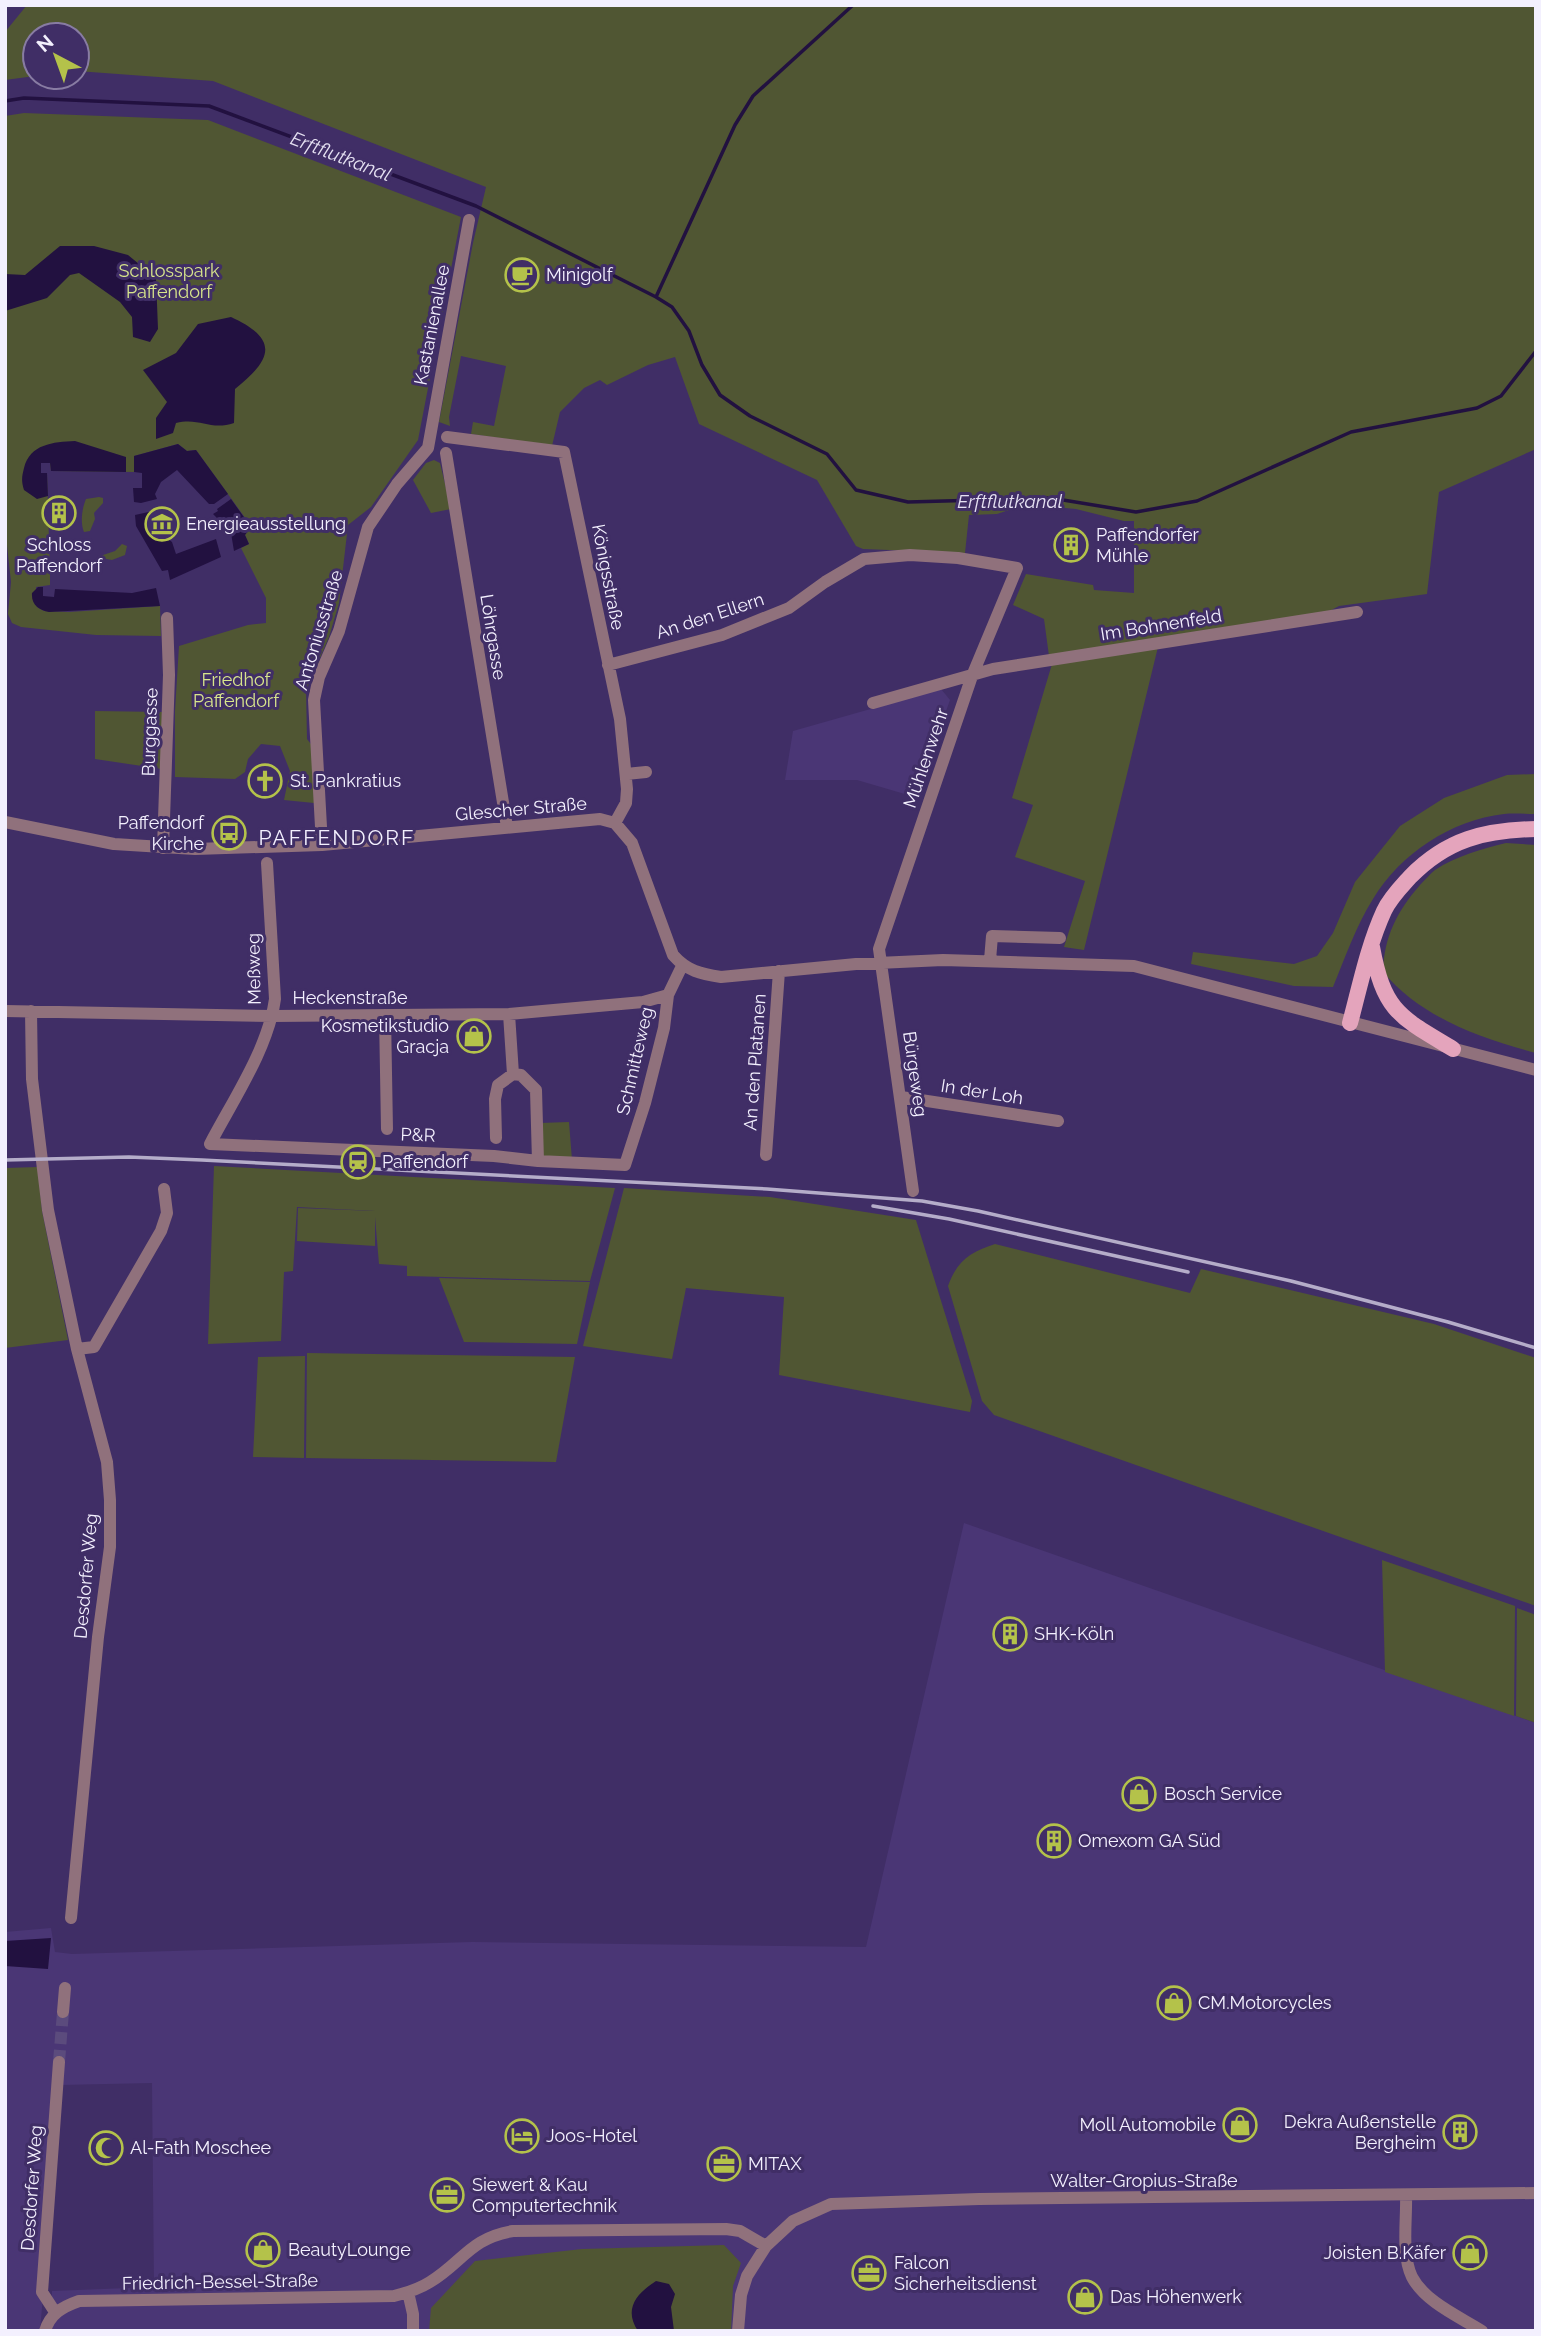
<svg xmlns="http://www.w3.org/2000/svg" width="1541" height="2336" viewBox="0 0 1541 2336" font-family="Raleway,sans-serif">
<rect width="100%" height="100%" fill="#402e66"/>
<path fill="#4a3675" d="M941 689 950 700 915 797 857 780H785L793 731Z
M964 1523 1536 1723V2331H51L52 2291 154 2287 152 2083 61 2085 40 2331H5V1932L51 1928 55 1952 72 1954 472 1942 866 1947Z"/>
<path fill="#505633" d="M27 5H1536V449L1439 492 1427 594 1339 606 1322 615 1049 656 1044 619 1013 605 1026 574 1093 585 1094 590 1134 593V521H1124L1076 509 1010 503 1009 510 997 514 969 515 965 553 863 549 856 546 817 480 699 424 675 357 648 365 607 385 600 380 584 388 560 412 552 446 471 434 473 422 494 426 506 366 461 356 449 417 450 426 439 422 473 243 486 187 213 81 77 71V35H35V76L5 80V32Z
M24 113 208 120 461 217 418 440 371 507 348 525 339 603 329 637 306 690 307 739 314 748V803L284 800 290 771 280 746 261 744 248 759 245 772 235 779 175 777V711L179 646 248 625 266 623V598L241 548 249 544 245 535 251 526 196 450 187 451 178 444 134 456V472L51 471 50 463H40L41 473H47L50 575V585L36 587 37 607 44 611 69 612 160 606 161 636 96 635 21 627 12 623 8 614 11 582 5 527V116Z
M434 460 440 463 451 509 431 513 413 480 426 463Z
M99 497 103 498V503L94 513 95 519 90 531 84 532C80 523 82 508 86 499Z
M122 544 127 546 125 555 112 560 101 558 100 556 115 551Z
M1158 647 1084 950 1064 947 1085 881 1015 857 1033 805 1012 798 1052 664Z
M95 711 162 712V769L95 759Z
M1536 774V814C1525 814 1514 813 1504 814 1451 820 1400 854 1373 899 1356 926 1345 958 1333 987L1294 986 1191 964 1193 952 1294 964 1317 956 1333 933 1355 882 1400 826 1444 798 1507 775Z
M1506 843 1536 845V1053C1480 1038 1422 1018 1383 972 1384 937 1397 911 1420 885 1425 880 1430 874 1435 870 1456 856 1482 849 1506 843Z
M569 1122 572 1160 541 1159 540 1123Z
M214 1166 615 1188 590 1281 407 1276V1266L379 1264 375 1217V1246L297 1241 298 1208 375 1211 297 1207 293 1271 284 1272 281 1341 208 1344Z
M38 1167 42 1211 68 1340 5 1348V1168Z
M624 1188 770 1197 916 1220 972 1401 970 1412 779 1375 784 1297 686 1288 672 1359 583 1346Z
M995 1244 1190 1293 1201 1269 1434 1324 1536 1358V1606L994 1415 982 1401 948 1286C957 1261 970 1252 995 1244Z
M439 1278 590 1282 577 1344 464 1342Z
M307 1353 575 1357 556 1462 306 1458Z
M305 1356 304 1458 253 1457 258 1357Z
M1382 1560 1515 1606 1514 1716 1385 1672Z
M1517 1608 1536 1615V1723L1516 1716Z
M724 2245 741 2263 733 2286 731 2331H429L431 2308 475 2261 582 2249Z"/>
<path fill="#221140" d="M60 246H94L128 255 156 278 158 329 150 342 133 337 132 317 120 302 79 273 70 275 47 298 5 311V274L25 275Z
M231 317C279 339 273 359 235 389L234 423C210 431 200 417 176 423L173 433 156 439V418L167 402 143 370 176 353 198 324Z
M75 441 126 457V472L51 471 50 463H41V473H47L48 496 37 499 24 490C21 481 22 476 24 468 30 444 53 442 75 441Z
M178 444 187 451 196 450 228 494 214 504H209L177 470 161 482 155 494 157 499 141 503 134 502 133 488H142V473L134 472V456Z
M231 499 251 527 245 535 249 544 234 551 230 527 222 523 213 514 218 511 217 509Z
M153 511 163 515 151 520 158 536 163 535 172 542 176 554 216 539 221 557 170 580 168 570 162 571 136 526 135 515Z
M38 587H43V596L54 597 55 589 132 593 156 588 160 606 49 612C39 610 31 605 32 593Z
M51 1938 48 1969 5 1966V1941Z
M656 2281 669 2284 675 2294 671 2307 674 2331H638C623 2309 637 2293 656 2281Z"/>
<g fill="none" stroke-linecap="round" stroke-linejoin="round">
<path stroke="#221140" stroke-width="3.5" d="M5 101 24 98 209 106 476 206 656 297 672 307 689 331 702 365 720 395 750 416 827 454 856 490 908 502 1051 498 1136 512 1197 501 1351 432 1477 408 1501 396 1536 351
M656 297 735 125 753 96 853 5"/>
<path stroke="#5b4b7d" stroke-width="12" stroke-dasharray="12 6" stroke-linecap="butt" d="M59 2062 63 2012"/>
<path stroke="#90717c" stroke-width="12" d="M447 437 564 452 620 719 627 789 626 803 615 823
M428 448 469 220
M446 453 507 827
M608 665 722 635 789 608 825 582 864 559 910 555 958 558 1017 568 972 676 879 949 913 1191
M873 703 993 669 1357 612
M626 774 646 772
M5 822 114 844 195 849 322 845 600 819 615 823 632 843 673 955C687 971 701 974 721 977L856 964 943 960 1134 966 1536 1070
M322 845 314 700 319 677 339 631 368 527 397 484 428 448
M163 848 169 675 167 618
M267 863 275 999C268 1049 233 1100 210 1144L494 1156 538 1161 625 1165 645 1103 664 1028 668 995 682 966
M990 960 992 936 1060 938
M5 1011 273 1016 509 1014 643 1002 668 995
M31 1011 32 1079 48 1210 77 1349 107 1462 110 1500V1547L98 1637 71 1918
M509 1014 513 1074 521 1075 536 1090 538 1161
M385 1015 387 1129
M901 1097 1058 1121
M496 1138 495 1099 498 1085 513 1074
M766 1155 779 971
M77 1349 94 1347 161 1231 167 1213 164 1189
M63 2012 65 1988
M1406 2195C1407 2219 1401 2254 1412 2277 1425 2302 1460 2317 1482 2331
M408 2292 413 2314V2331
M55 2312 42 2292 59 2062
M45 2331C50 2314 62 2307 79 2301L394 2296C406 2293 419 2289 430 2282 463 2262 470 2238 513 2231L726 2229 740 2231 766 2246
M738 2331 741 2295 747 2276 766 2246 793 2221 831 2204 979 2199 1536 2193"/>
<path stroke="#e4a4bc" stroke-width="16" d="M1372 947C1384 1012 1400 1017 1453 1049
M1350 1023C1360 986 1368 946 1384 911 1390 898 1401 887 1410 877 1447 839 1485 830 1536 829"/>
<path stroke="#b5adc9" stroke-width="3.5" d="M5 1160 129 1157 202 1160 767 1189 922 1201 978 1211 1291 1281 1448 1322 1536 1348
M873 1206 949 1219 1188 1272"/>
</g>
<defs>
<symbol id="cafe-ring" viewBox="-11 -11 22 22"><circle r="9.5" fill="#402e66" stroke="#b4c24a" stroke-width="1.5"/><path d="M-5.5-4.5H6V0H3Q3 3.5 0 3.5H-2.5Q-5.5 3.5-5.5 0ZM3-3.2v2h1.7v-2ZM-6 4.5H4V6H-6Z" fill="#b4c24a"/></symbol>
<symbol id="building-ring" viewBox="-11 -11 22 22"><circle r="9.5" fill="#402e66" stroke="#b4c24a" stroke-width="1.5"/><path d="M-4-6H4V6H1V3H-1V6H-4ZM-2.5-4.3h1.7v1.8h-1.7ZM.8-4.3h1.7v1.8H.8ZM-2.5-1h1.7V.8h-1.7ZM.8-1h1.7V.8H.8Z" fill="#b4c24a"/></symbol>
<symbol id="museum-ring" viewBox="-11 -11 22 22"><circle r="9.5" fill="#402e66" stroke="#b4c24a" stroke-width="1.5"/><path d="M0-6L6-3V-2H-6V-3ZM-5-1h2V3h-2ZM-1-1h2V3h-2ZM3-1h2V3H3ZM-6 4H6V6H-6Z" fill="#b4c24a"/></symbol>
<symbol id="church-ring" viewBox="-11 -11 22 22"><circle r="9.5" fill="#402e66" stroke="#b4c24a" stroke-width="1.5"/><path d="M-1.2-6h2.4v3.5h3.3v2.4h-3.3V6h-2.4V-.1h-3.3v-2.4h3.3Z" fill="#b4c24a"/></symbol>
<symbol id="bus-ring" viewBox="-11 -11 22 22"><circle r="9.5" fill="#402e66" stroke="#b4c24a" stroke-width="1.5"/><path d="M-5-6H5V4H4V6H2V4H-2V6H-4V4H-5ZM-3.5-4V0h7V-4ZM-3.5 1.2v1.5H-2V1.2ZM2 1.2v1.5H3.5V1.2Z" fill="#b4c24a"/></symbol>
<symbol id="shop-ring" viewBox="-11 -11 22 22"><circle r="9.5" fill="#402e66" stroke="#b4c24a" stroke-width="1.5"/><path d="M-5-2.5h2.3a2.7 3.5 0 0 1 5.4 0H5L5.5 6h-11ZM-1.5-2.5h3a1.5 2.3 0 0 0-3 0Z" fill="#b4c24a"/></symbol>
<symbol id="station-ring" viewBox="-11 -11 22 22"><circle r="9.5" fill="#402e66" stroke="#b4c24a" stroke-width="1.5"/><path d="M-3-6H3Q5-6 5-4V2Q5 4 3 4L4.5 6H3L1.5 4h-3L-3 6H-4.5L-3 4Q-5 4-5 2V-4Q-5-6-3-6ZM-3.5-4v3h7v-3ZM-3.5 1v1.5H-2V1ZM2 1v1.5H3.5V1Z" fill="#b4c24a"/></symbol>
<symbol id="hotel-ring" viewBox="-11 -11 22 22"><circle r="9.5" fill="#402e66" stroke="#b4c24a" stroke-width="1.5"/><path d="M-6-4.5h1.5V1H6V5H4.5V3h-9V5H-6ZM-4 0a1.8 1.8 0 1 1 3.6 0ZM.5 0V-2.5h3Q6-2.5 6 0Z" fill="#b4c24a"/></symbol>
<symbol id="mosque-ring" viewBox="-11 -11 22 22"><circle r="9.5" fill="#402e66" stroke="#b4c24a" stroke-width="1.5"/><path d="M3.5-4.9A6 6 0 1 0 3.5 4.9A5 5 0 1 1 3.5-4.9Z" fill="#b4c24a"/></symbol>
<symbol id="office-ring" viewBox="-11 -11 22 22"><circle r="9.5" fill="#402e66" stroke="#b4c24a" stroke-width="1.5"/><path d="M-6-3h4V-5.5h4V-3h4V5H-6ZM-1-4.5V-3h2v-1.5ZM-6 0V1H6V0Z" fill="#b4c24a"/></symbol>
</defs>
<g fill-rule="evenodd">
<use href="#cafe-ring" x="503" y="256" width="38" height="38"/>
<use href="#building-ring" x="40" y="494" width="38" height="38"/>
<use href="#museum-ring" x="143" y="505" width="38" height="38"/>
<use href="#building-ring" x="1052" y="526" width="38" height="38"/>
<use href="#church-ring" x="246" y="762" width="38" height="38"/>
<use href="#bus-ring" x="210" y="814" width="38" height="38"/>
<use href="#shop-ring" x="455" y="1017" width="38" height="38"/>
<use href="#station-ring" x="339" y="1143" width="38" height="38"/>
<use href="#building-ring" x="991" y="1615" width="38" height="38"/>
<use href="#shop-ring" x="1120" y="1775" width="38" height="38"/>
<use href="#building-ring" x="1035" y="1822" width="38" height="38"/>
<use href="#shop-ring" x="1155" y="1984" width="38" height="38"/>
<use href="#shop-ring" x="1221" y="2106" width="38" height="38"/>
<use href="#building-ring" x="1441" y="2113" width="38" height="38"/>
<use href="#hotel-ring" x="503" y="2117" width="38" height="38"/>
<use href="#mosque-ring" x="87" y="2129" width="38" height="38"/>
<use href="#office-ring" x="705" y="2145" width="38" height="38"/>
<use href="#office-ring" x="428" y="2176" width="38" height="38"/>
<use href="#shop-ring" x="244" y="2231" width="38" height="38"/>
<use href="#shop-ring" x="1451" y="2234" width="38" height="38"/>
<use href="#office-ring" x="850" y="2254" width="38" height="38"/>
<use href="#shop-ring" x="1066" y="2278" width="38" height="38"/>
</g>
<g text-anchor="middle" stroke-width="6" stroke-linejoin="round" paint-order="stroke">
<g font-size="18" fill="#d7e58b" stroke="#402e66">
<text x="169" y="277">Schlosspark<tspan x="169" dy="21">Paffendorf</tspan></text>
<text x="236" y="686">Friedhof<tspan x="236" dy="21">Paffendorf</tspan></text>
</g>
<g font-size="18" fill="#f3f0fe" stroke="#402e66" text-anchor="start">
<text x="546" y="281">Minigolf</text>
<text x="186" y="530">Energieausstellung</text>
<text x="1096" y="541">Paffendorfer<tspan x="1096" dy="21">Mühle</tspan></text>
<text x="59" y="551" text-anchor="middle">Schloss<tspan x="59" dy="21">Paffendorf</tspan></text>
<text x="290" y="787">St. Pankratius</text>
<text x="204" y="829" text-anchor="end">Paffendorf<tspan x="204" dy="21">Kirche</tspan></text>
<text x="449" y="1032" text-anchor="end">Kosmetikstudio<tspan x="449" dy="21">Gracja</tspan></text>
<text x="382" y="1168">Paffendorf</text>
<text x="1034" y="1640">SHK-Köln</text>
<text x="1164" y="1800">Bosch Service</text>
<text x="1078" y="1847">Omexom GA Süd</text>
<text x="1198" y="2009">CM.Motorcycles</text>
<text x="1436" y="2128" text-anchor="end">Dekra Außenstelle<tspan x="1436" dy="21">Bergheim</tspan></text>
<text x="1216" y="2131" text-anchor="end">Moll Automobile</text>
<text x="546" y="2142">Joos-Hotel</text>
<text x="130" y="2154">Al-Fath Moschee</text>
<text x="748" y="2170">MITAX</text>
<text x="472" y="2191">Siewert &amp; Kau<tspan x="472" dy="21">Computertechnik</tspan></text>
<text x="288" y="2256">BeautyLounge</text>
<text x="1446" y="2259" text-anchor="end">Joisten B.Käfer</text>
<text x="894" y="2269">Falcon<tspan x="894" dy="21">Sicherheitsdienst</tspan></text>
<text x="1110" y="2303">Das Höhenwerk</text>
</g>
<g font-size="18" fill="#f3f0fe" stroke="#402e66">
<text transform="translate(432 325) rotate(-79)" y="6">Kastanienallee</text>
<text transform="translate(608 577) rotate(79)" y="6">Königsstraße</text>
<text transform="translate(710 616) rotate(-18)" y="6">An den Ellern</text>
<text transform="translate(1161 625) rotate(-9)" y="6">Im Bohnenfeld</text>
<text transform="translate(319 630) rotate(-73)" y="6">Antoniusstraße</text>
<text transform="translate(493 637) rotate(81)" y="6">Löhrgasse</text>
<text transform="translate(150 732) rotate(-88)" y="6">Burggasse</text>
<text transform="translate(926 758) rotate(-71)" y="6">Mühlenwehr</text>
<text transform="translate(521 809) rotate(-5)" y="6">Glescher Straße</text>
<text transform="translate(254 969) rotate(-91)" y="6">Meßweg</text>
<text x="350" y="1004">Heckenstraße</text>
<text transform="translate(635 1061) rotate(-77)" y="6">Schmitteweg</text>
<text transform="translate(755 1062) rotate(-86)" y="6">An den Platanen</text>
<text transform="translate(915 1074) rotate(82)" y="6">Bürgeweg</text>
<text transform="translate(982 1092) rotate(9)" y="6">In der Loh</text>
<text transform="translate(418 1135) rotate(2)" y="6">P&amp;R</text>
<text transform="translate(86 1576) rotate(-85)" y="6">Desdorfer Weg</text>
<text x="1144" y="2187">Walter-Gropius-Straße</text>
<text transform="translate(32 2188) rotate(-86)" y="6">Desdorfer Weg</text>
<text transform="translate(220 2282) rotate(-1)" y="6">Friedrich-Bessel-Straße</text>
</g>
<g font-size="19" font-style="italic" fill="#e5e1f2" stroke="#402e66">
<text transform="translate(341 156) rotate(21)" y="7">Erftflutkanal</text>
<text x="1010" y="508">Erftflutkanal</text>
</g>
<g font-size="21" letter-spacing="2" fill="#f3f0fe" stroke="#402e66">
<text x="337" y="845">PAFFENDORF</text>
</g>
</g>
<rect width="1541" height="2336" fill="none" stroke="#f3f0fe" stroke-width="14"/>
<g transform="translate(56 56) rotate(319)"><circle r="33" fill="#402e66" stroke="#887ca3" stroke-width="2"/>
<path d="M0-5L12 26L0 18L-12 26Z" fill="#b4c24a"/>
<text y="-10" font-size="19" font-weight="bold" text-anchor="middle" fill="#f3f0fe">N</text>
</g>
</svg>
